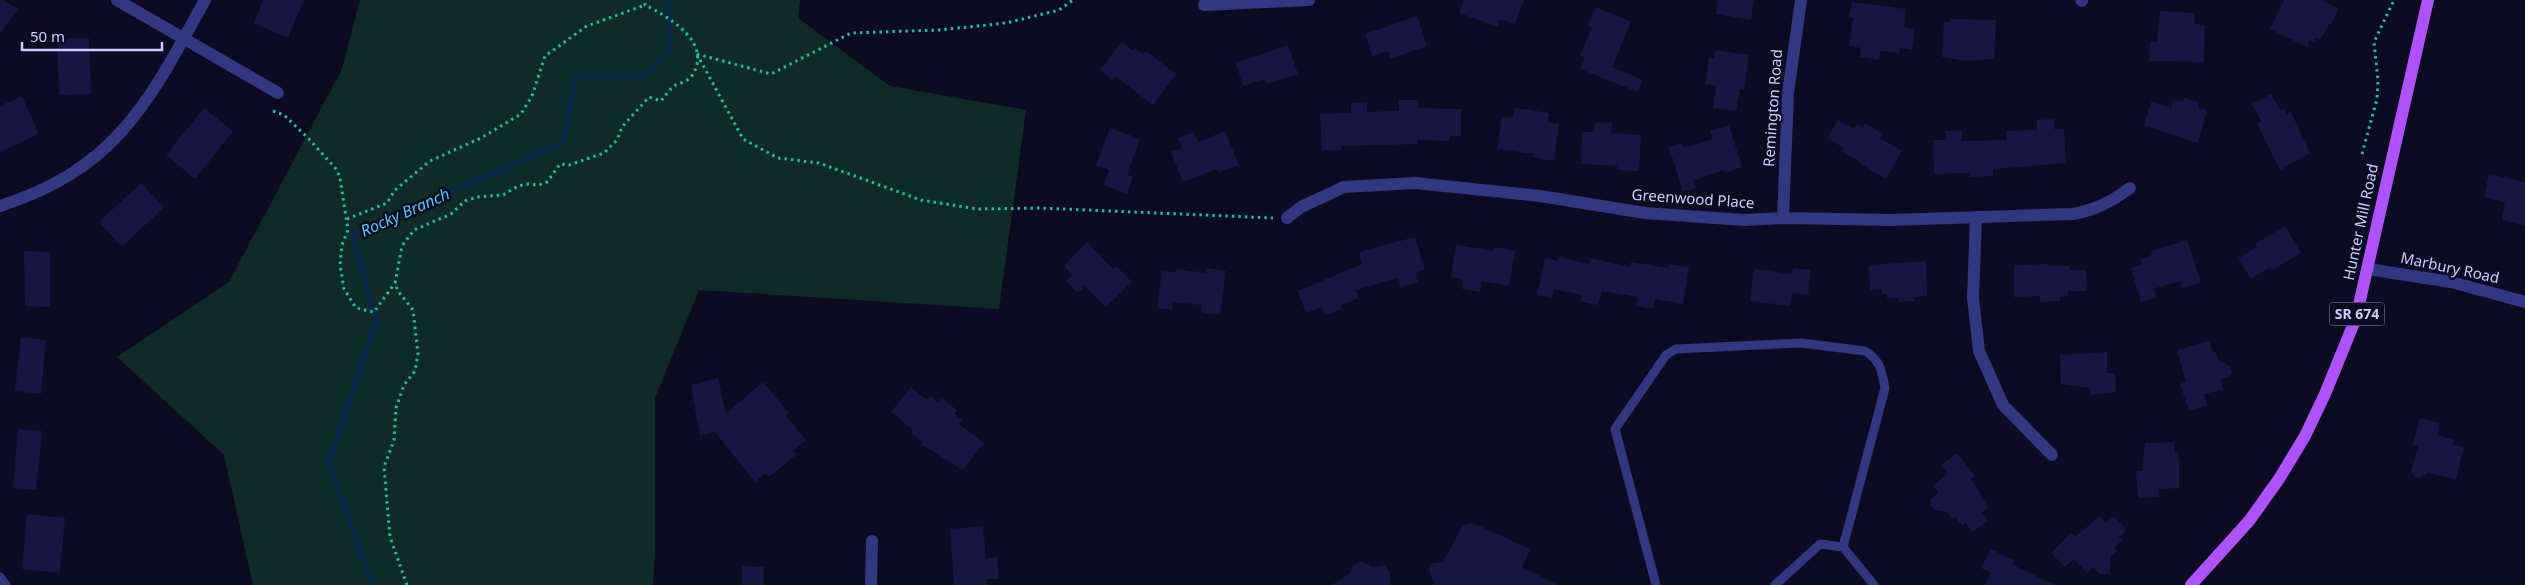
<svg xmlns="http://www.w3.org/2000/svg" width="2525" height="585" viewBox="0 0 2525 585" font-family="'Noto Sans',sans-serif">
<rect width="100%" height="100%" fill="#0d0b21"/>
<path fill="#0e2b27" d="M360 0H800L798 18 890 86 1026 110 999 309 699 290 655 398V554L653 585H253L224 455 117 357 229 282 342 69Z"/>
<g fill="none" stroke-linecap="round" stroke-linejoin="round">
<path stroke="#082647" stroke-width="5.5" d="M372 585 329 462 376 321 353 234 563 143 576 76H646L670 49 668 0"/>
</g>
<path fill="#1a1643" d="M0 0H4L18 9 0 34Z
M263 0H304L288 38 254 23Z
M1464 0H1524L1515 24 1500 19 1498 27 1459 13Z
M1718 0H1754L1751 20 1716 14Z
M2284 0H2321L2339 9 2331 25 2329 24 2320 40 2316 38 2314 42 2310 40 2307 47 2270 29Z
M1852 2 1906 9 1904 27 1915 29 1912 50 1900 48 1899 53 1880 51 1879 60 1860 57 1861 48 1849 46 1853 18 1849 17Z
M1596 7 1631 22 1612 67 1643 80 1638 92 1580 69 1585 57 1580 56 1592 27 1588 25Z
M2160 11 2195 13 2194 24 2205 25 2204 62 2149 61 2150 41 2157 42Z
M1417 16 1427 46 1390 59 1388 51 1372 56 1365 34Z
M1950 19 1996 20 1994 59 1966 61 1942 57 1944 22H1950Z
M89 38 91 94 59 95 57 39Z
M1122 42 1133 51 1135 48 1143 54 1146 51 1176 74 1153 105 1115 76 1112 80 1100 70Z
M1288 45 1298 74 1266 84 1264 79 1243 86 1236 63Z
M1715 50 1749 55 1744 90 1740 89 1736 111 1713 108 1716 86 1705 84 1709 57 1714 58Z
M2271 94 2280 110 2283 108 2287 114 2291 112 2310 153 2280 170 2265 140 2257 123 2261 121 2252 104Z
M22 96 39 134 0 152V106Z
M2184 98 2199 102 2198 108 2207 110 2198 143 2144 125 2151 102 2171 108 2173 100 2183 102Z
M1399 100H1418V108L1461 109V136H1449V141L1417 140V144L1341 146V150L1322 151 1320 114 1351 113V103L1367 102V112L1399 111Z
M204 108 233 131 195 179 166 155Z
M1515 108 1549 113 1548 122 1559 124 1554 161 1532 157 1534 154 1497 149 1502 117 1513 118Z
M2054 119V129H2064L2066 163 1993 169V176L1970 177V173L1934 174 1933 140H1946L1945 131 1962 130V141L2007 140 2006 131 2037 130V120Z
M1838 120 1854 129 1857 124 1863 128 1865 123 1883 134 1880 138 1902 151 1886 179 1858 162 1859 161 1842 151 1844 148 1827 138Z
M1595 122 1612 123 1611 133 1641 135 1639 171 1617 170V166L1581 164 1582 132H1594Z
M1729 125 1742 167 1725 173 1724 170 1695 180 1693 177 1696 188 1683 192 1669 147 1682 143 1684 148 1713 139 1710 131Z
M1110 128 1140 139 1127 175 1133 177 1127 194 1104 185 1109 170 1096 165Z
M1225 131 1239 165 1218 173 1217 169 1183 182 1171 152 1182 148 1178 138 1194 132 1198 142Z
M2489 174 2525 182V225L2502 220 2505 202 2484 197Z
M141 183 164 207 122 247 99 222Z
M2285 226 2301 253 2272 270 2270 267 2251 279 2238 258 2257 247 2255 244Z
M1415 237 1425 270 1415 273 1418 282 1401 287 1398 278 1356 290 1359 298 1341 305 1342 309 1325 315 1322 307 1306 313 1298 291 1362 264 1359 252Z
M2187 240 2201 283 2182 288 2180 281 2153 289 2156 298 2141 302 2131 268 2142 265 2140 260 2151 256 2152 251Z
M1087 242 1113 269 1116 266 1132 282 1106 307 1085 286 1078 293 1066 281 1072 275 1064 266Z
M1456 245 1494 251 1495 247 1515 251 1509 286 1481 281 1480 292 1462 289 1463 280 1451 277Z
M24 251 50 252V307L25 306Z
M1559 257 1589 264 1590 258 1631 267V262L1668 268 1669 264 1689 267 1683 304 1655 299 1653 309 1636 306 1638 297 1602 291 1598 305 1581 302 1582 295 1554 289 1552 298 1537 295 1545 258 1558 261Z
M1926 261 1927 296 1914 297V301L1899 302V298H1887V294H1882V289L1870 290 1869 265Z
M2048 264 2047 266H2069L2070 270H2086L2087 291H2068V296L2060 297V301L2040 302V296L2014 297V265Z
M1207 268 1226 271 1220 315 1201 312 1202 305 1173 302 1172 310 1157 308 1162 271 1176 272V269L1206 273Z
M1793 268 1811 270 1808 295 1792 293 1790 306 1750 301 1754 269 1792 274Z
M21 337 46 340 41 394 15 391Z
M2209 341 2213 353 2216 352 2218 360 2230 366 2232 372 2229 377 2220 380 2223 390 2204 394 2207 406 2189 411 2180 384 2186 382 2177 350Z
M2107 352V373H2115L2116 392 2090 395V388L2061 384 2060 355Z
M718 378 726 414 763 382 789 413 786 416 806 440 793 451 797 454 769 477 765 473 755 482 715 432 700 436 691 385Z
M911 387 927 400 930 396 938 403 941 398 957 410 954 413 962 420 959 424 984 443 963 470 921 444 923 442 911 433 913 430 891 412Z
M2420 418 2439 423 2438 435 2454 440 2453 445 2464 447 2456 479 2428 473 2420 478 2415 477 2411 471 2418 446 2413 445Z
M18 429 42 431 36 490 13 488Z
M2174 442 2175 453H2177L2179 461V488L2158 489 2159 497 2138 498 2136 471H2142L2145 443Z
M1957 453 1975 476 1971 479 1989 507 1982 512 1988 521 1972 532 1966 523 1962 526 1955 516 1952 519 1947 512 1934 510 1930 505 1931 499 1938 493 1933 485 1948 474 1941 465Z
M27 514 65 518 60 573 22 569Z
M2100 516 2106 523 2114 516 2127 530 2119 537 2122 540 2114 548 2117 551 2110 557V574H2100L2093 567 2087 573 2074 559 2065 567 2051 553 2071 533 2075 537Z
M1473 523 1530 549 1522 567 1558 585H1434L1429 570 1433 563 1443 562 1463 525Z
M983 526 986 558 997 557 999 579H987V585H954L950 529Z
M1991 549 2015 561 2013 565 2055 585H1985L1991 573 1981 568Z
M1361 561 1373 567 1384 565 1390 571V585H1332L1350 573 1353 565Z
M742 566 764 567 763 585H742Z"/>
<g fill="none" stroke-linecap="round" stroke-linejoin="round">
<path stroke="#24baa3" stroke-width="3" stroke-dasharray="2.5 4" stroke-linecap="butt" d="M697 54 743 139 778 158 819 163 921 200 977 209 1040 208 1273 218
M697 54 771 74 851 33 939 30 1006 23 1059 10 1073 0
M273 111 284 115 308 138 337 170 340 178 348 230 342 245 340 265 344 289 356 308 374 312 395 283
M2362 154 2377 99 2378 81 2374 42 2394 0
M347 219 387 203 395 190 430 161 481 138 521 114 532 96 545 56 587 26 645 5
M407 585 390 537 384 467 394 440 396 408 404 385 415 371 418 354 413 310 398 291 395 283 402 246 414 230 451 214 465 201 477 197 503 195 518 186 528 184 539 185 547 182 560 164 569 165 604 153 617 140 622 127 649 97 661 101C665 96 669 90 674 86 679 83 687 82 691 77 715 44 669 17 645 5V0"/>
<path stroke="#323784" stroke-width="9" d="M0 577 6 585
M1656 585 1615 429 1666 355 1676 349 1801 343 1865 351C1880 360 1882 371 1885 388L1843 547
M1775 585 1820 544 1843 547 1874 585"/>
<path stroke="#323784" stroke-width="12" d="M117 0 278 93
M2081 0 2082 1
M1204 5 1309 0
M0 206C118 168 149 101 205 0
M1976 217 1973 298 1979 351 2003 405 2052 455
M1287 218 1301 207 1344 187 1415 183 1540 196 1645 213 1744 220 1783 218 1892 220 2073 214C2095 210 2111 202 2130 188
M1783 218 1788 93 1801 0
M2368 269 2451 282 2525 302
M871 585 872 541"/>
<path stroke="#ae52ff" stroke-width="12" d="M2191 585 2249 521 2279 479 2305 436 2325 394 2356 318 2428 0"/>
</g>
<g text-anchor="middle" stroke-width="5" stroke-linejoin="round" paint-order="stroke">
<rect fill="#0d0b21" stroke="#9391bc" stroke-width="1" x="2329.5" y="302.5" width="55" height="23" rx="4"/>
<g font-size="14" font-weight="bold" fill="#cccbff">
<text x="2357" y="319">SR 674</text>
</g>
<g font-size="15" fill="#cccbff" stroke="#0d0b21">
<text transform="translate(1773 108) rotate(-86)" y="5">Remington Road</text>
<text transform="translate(1693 199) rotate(4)" y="5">Greenwood Place</text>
<text transform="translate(2361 222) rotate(-78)" y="5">Hunter Mill Road</text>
<text transform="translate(2450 268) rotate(12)" y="5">Marbury Road</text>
</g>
<g font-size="16" font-style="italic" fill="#59c2ff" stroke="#0d0b21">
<text transform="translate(405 212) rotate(-24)" y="6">Rocky Branch</text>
</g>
</g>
<path d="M22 42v8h140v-8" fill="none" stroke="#cccbff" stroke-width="2.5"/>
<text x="30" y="42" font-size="15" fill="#cccbff" stroke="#0d0b21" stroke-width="4" paint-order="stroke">50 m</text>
</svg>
